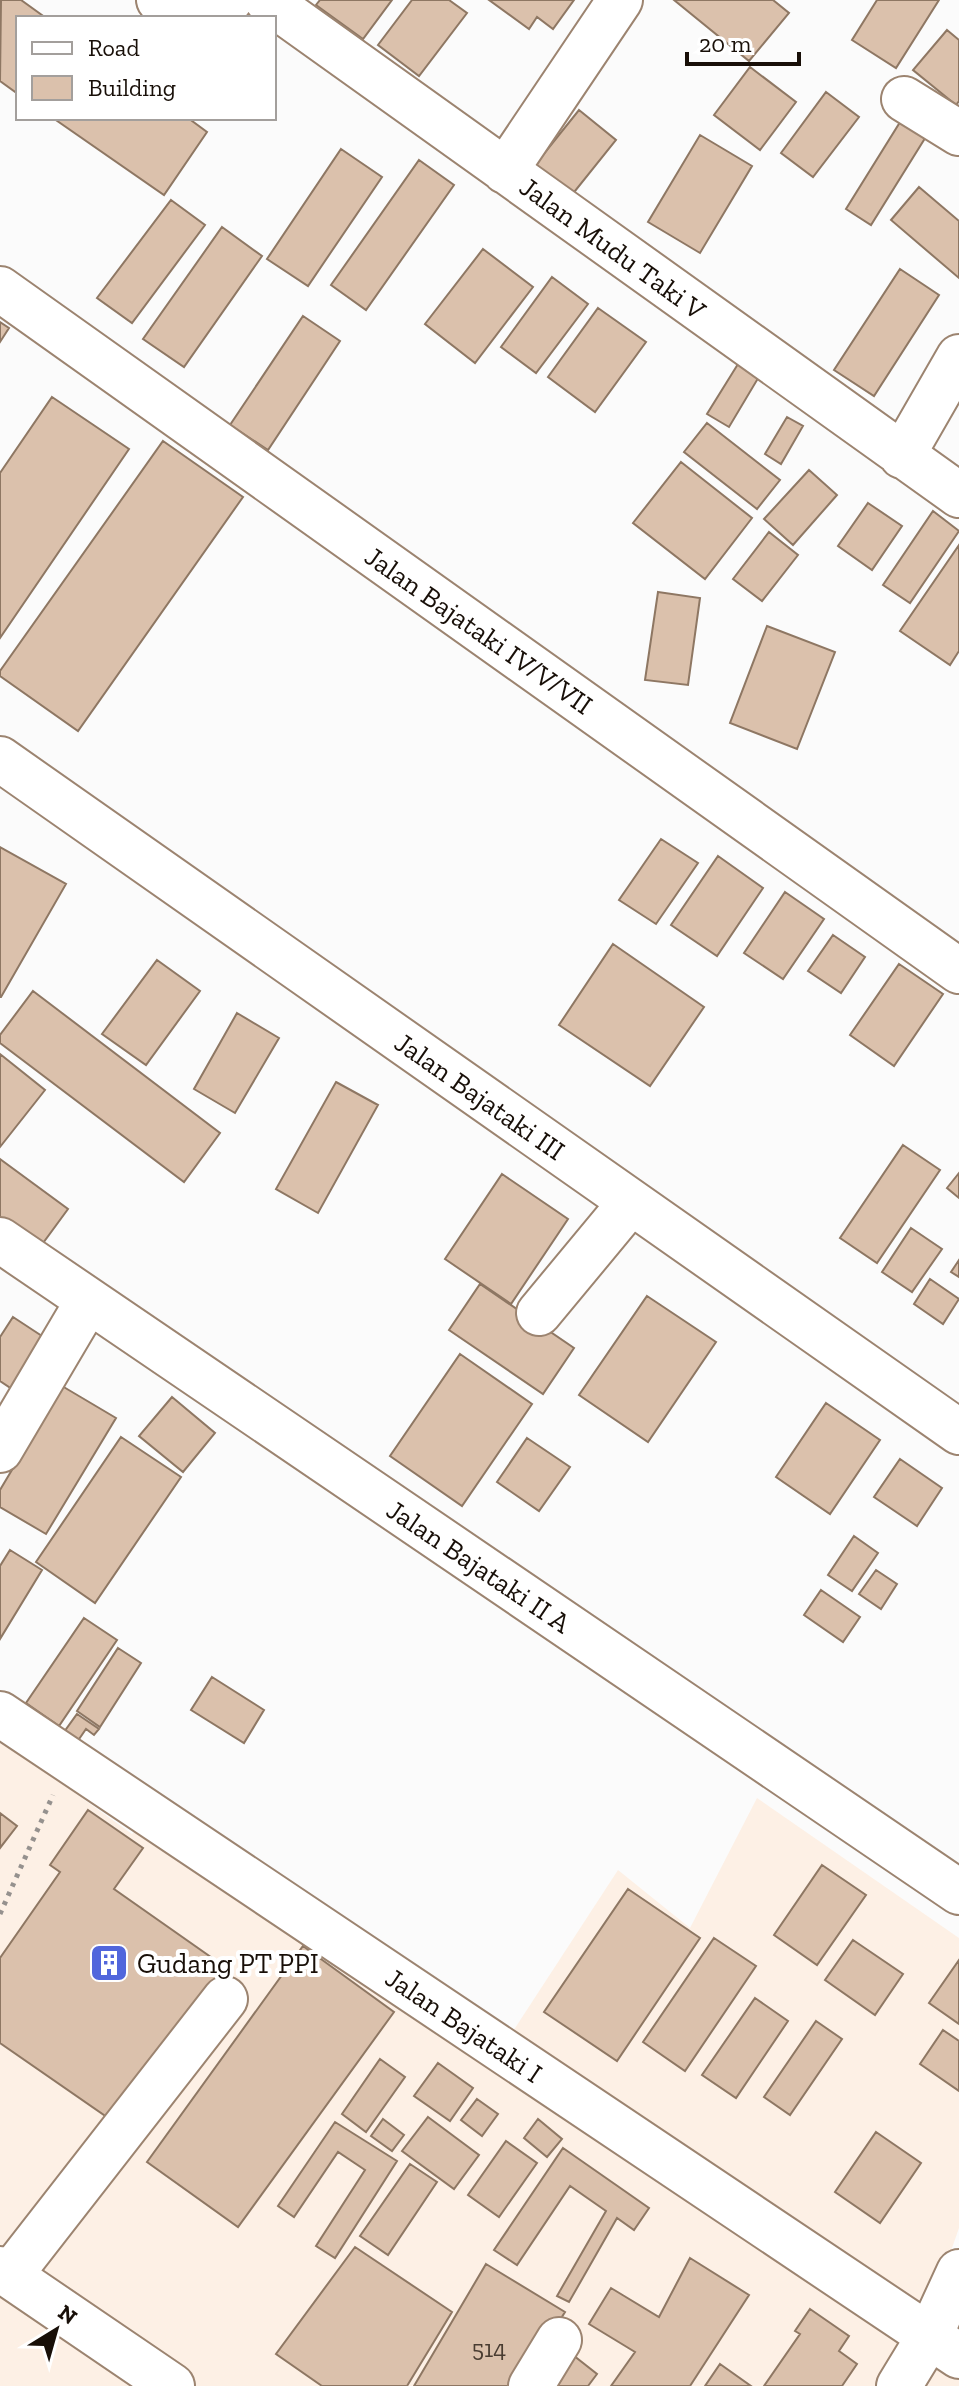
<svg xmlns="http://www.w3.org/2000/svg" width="959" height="2386" viewBox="0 0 959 2386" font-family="'Zilla Slab',serif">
<rect width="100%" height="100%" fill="#fbfbfb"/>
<path fill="#fdf0e5" d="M0 1739 132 1834 144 1822 504 2045 618 1870 690 1928 757 1798 959 1938V2228L922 2334 959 2361V2386H0Z"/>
<path fill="#dbc1ac" stroke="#8e7763" stroke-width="2" d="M1 0H21L46 18H18V94L0 81Z
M320 0H392L363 39 316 5Z
M412 0H449L467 13 419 76 378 45Z
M489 0H574L553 29 537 17 529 29Z
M674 0H773L789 13 749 61Z
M877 0H939L896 68 852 40Z
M947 30 959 40V101L956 105 913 70Z
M750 67 796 102 760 150 714 115Z
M826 92 859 117 813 177 781 153Z
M579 110 616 140 567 201 530 171Z
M53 118H188L207 132 164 195Z
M902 119 927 135 871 225 846 209Z
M700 135 752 166 700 253 648 222Z
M341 149 382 177 308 286 267 259Z
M419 160 454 185 366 310 331 285Z
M919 187 959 221V278L891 220Z
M171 200 205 225 132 323 97 298Z
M222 227 262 256 184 367 143 339Z
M483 249 533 287 475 363 425 324Z
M900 269 939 295 874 396 834 370Z
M552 277 588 304 536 373 501 347Z
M598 308 646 342 595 412 548 377Z
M303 316 340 341 268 450 230 425Z
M0 322 9 328 0 342Z
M738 364 760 375 729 427 707 414Z
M52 397 129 449 0 638V473Z
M787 417 803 426 781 464 765 454Z
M707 423 780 480 757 509 684 452Z
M163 441 243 497 78 731 0 676V671Z
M681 462 752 518 705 579 633 523Z
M809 470 837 495 793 545 764 519Z
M868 503 902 526 872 570 838 546Z
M933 511 959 531 910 603 883 585Z
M769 532 798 555 762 601 733 579Z
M959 545V651L950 665 900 631Z
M658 592 700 598 688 685 645 680Z
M767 626 835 652 797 749 730 723Z
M661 839 698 863 656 924 619 900Z
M0 847 66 884 1 997H0Z
M718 856 763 888 717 956 671 925Z
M785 892 824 919 783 979 744 953Z
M833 935 865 957 841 993 808 971Z
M613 944 704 1007 650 1086 559 1025Z
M157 960 200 991 146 1065 102 1034Z
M899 964 943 994 894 1066 850 1035Z
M33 991 220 1133 184 1182 0 1043V1035Z
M237 1013 279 1038 235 1113 194 1089Z
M0 1054 45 1090 0 1147Z
M336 1082 378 1105 318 1213 276 1189Z
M903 1145 940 1170 877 1263 840 1238Z
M0 1159 68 1209 32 1258 0 1235Z
M959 1173V1198L947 1188Z
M502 1174 568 1219 511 1304 445 1259Z
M911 1228 942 1249 912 1292 882 1272Z
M959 1260V1277L951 1272Z
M930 1279 959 1299 943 1324 914 1304Z
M480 1284 574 1348 543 1394 449 1330Z
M647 1296 716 1342 648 1442 579 1395Z
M13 1317 48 1340 15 1391 0 1381V1337Z
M460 1354 532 1404 462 1506 390 1456Z
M62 1386 116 1418 46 1534 0 1507V1490Z
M172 1397 215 1433 183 1472 139 1436Z
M826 1403 880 1440 830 1514 776 1477Z
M121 1437 181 1477 95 1603 36 1562Z
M527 1438 570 1467 539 1511 497 1482Z
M900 1459 942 1488 917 1526 874 1497Z
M854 1536 878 1553 852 1591 828 1575Z
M10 1550 42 1570 0 1639V1566Z
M876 1570 897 1584 881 1609 859 1594Z
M821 1590 860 1617 843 1642 804 1615Z
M84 1618 117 1640 59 1726 26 1703Z
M118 1648 141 1663 100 1727 77 1711Z
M212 1677 264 1710 244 1743 191 1710Z
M77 1714 99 1729 94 1735 86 1729 73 1748 59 1739Z
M88 1810 143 1848 114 1889 225 1967 117 2124 0 2043V1958L60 1872 50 1865Z
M0 1813 17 1826 0 1848Z
M822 1865 866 1895 817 1965 774 1935Z
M628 1889 700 1938 617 2061 544 2012Z
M714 1938 756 1966 685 2071 643 2042Z
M853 1940 903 1974 875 2015 825 1980Z
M303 1946 394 2012 238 2227 147 2162Z
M959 1960V2024L929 2003Z
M755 1998 788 2021 736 2098 702 2075Z
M816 2021 842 2039 790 2115 764 2097Z
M943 2030 959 2041V2091L920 2064Z
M380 2059 405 2077 366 2132 342 2114Z
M438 2063 473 2088 450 2121 414 2096Z
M477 2099 498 2114 482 2136 461 2120Z
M428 2117 479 2155 454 2189 402 2151Z
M383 2119 404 2135 392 2151 371 2136Z
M538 2119 562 2139 547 2157 524 2138Z
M335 2122 397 2161 335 2258 316 2246 365 2170 338 2152 294 2217 278 2206Z
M876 2132 921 2163 880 2223 835 2192Z
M506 2141 537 2163 499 2217 468 2195Z
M563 2148 649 2208 634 2230 617 2218 569 2302 557 2296 606 2211 570 2186 517 2265 494 2250Z
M410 2164 437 2182 388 2255 360 2236Z
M355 2247 452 2312 407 2386H322L276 2354Z
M690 2258 749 2295 690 2386H611L635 2352 589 2324 611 2288 659 2317Z
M486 2264 565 2312 518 2386H414Z
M810 2309 849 2336 839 2351 857 2364 842 2386H764L800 2334 795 2331Z
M564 2348 597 2374 588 2386H537Z
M720 2364 751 2386H705Z"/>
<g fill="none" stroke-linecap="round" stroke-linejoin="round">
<defs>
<path id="minor" d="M159 0C183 18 209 25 230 0
M267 0 959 495
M904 99 959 133
M505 171 620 0
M0 289 959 971
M902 456 959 357
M0 759 959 1432
M0 1240 959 1892
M539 1313 631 1202
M0 1450 88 1301
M0 1714 959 2356
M10 2275 225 1999
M531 2386 559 2340
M899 2386 930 2335 959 2272"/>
<path id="major" d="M0 2269 172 2386"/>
</defs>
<use href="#minor" stroke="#9c8470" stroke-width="48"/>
<use href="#major" stroke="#9c8470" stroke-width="48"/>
<path stroke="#95918e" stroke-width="5" stroke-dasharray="4 6" stroke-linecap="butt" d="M0 1914 53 1795"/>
<use href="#minor" stroke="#fff" stroke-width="44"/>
<use href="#major" stroke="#fff" stroke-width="44"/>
</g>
<defs>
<symbol id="building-square" viewBox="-11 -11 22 22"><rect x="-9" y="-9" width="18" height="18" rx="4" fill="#5166dc" stroke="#fff"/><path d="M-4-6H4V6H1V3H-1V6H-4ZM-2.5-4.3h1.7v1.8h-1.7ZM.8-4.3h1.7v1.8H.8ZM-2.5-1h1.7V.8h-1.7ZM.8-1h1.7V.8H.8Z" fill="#fff"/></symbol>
</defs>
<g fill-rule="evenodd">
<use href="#building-square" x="87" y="1941" width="44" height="44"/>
</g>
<g text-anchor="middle" stroke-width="8" stroke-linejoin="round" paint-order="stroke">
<g font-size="24" fill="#493c31">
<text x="489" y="2357">514</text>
</g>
<g font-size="28" fill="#180f08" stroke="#fff">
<text transform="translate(613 248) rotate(36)" y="10">Jalan Mudu Taki V</text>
<text transform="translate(479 630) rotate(35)" y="10">Jalan Bajataki IV/V/VII</text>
<text transform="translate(480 1096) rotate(35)" y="10">Jalan Bajataki III</text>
<text transform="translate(479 1566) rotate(34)" y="10">Jalan Bajataki II A</text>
<text transform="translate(464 2025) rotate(34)" y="10">Jalan Bajataki I</text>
</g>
<g font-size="28" fill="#180f08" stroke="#fff" text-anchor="start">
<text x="137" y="1973">Gudang PT PPI</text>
</g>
</g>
<rect x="16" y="16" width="260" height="104" fill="#ffffff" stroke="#a39f9c" stroke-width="2"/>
<rect x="32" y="42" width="40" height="12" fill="#ffffff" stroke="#a39f9c" stroke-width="2"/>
<text x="88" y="56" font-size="24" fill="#180f08">Road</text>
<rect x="32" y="76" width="40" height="24" fill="#dbc1ac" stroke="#a39f9c" stroke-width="2"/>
<text x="88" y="96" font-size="24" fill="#180f08">Building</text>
<g transform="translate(56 2330) rotate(37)" stroke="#ffffff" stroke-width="6" paint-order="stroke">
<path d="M0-6L14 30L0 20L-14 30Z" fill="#180f08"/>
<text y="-12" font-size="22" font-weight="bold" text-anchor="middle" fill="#180f08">N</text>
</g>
<path d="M687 52v12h112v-12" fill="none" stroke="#180f08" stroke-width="4"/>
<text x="699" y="52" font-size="24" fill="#180f08" stroke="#ffffff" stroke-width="6" paint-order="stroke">20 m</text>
</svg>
